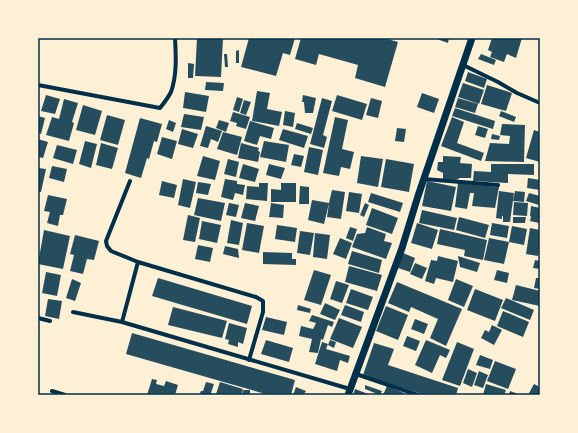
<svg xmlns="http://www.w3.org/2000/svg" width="578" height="433" viewBox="0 0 578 433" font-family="'Roboto Condensed',sans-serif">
<rect width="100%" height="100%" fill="#fdf0d5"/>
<path fill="#264d5e" d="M197 38H223L221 77 195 76Z
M249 38H295L290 55 283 53 276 76 241 67Z
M301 38H384L398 42 385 87 355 78 358 65 319 54 316 65 295 59Z
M434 38H449L448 43Z
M492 38H522L516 58 507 54 504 62 490 57 492 52 488 50Z
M239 50V63H236V51Z
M224 54H227L228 67H225Z
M481 54 496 60 494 65 478 59Z
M188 63 194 64 193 78H188Z
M468 72 487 79 484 88 465 81Z
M206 82 224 83 223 91 205 90Z
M463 83 484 90 479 104 458 97Z
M487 85 512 93 506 111 481 104Z
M257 91 270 93 267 109 282 112 279 126 252 121Z
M185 92 209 96 206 112 183 108Z
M422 93 439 99 434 113 417 107Z
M46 95 60 99 55 114 41 111Z
M303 95 316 98 313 113H305L304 102H302Z
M337 95 367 104 362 120 332 111Z
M237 97 243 99 239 112 233 110Z
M322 98 332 101 323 135 327 137 324 148 310 144Z
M371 98 382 101 378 118 366 115Z
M458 98 478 104 475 113 455 107Z
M64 99 78 103 72 122 74 123 69 141 46 135 52 117 59 119Z
M244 100 251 102 246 115 240 113Z
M83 105 102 111 95 135 76 130Z
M455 108 495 121 493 129 452 116Z
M285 111 295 113 293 127 283 125Z
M501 111 516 117 514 122 499 116Z
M233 112 250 117 246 129 236 126 237 123 230 121Z
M184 114 204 117 201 130 181 127Z
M107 115 125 120 118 145 100 140Z
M38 116 45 118 41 134 38 133Z
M335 117 348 120 342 149 354 152 350 169 341 167 339 176 323 173Z
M452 117 464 122 457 143 484 153 481 161 441 146Z
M140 118 162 124 157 142 154 141 149 159 147 158 141 178 125 173Z
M169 120 176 123 173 132 166 129Z
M219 120 229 123 226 132 216 128Z
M250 121 274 128 271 139 260 136 257 145 244 141Z
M297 123 313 128 311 134 295 129Z
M502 124 525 125 524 162 485 161 490 143 509 144 510 136 500 135Z
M206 126 222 131 218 142 211 139 208 148 200 146Z
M478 126 488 129 485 138 475 135Z
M397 128 406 129 404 142 395 141Z
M182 129 198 134 193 148 178 144Z
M283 129 308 136 304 148 279 140Z
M534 130 540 132V162L526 158Z
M223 132 242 137 237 155 217 149Z
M492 134 500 136 499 140 491 139Z
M162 137 177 141 172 159 157 154Z
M38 139 48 142 43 158 38 157Z
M85 141 97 144 91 168 79 164Z
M264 141 289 145 286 162 260 157Z
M101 143 118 148 112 169 96 165Z
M241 143 259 148 258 151 260 152 258 162 238 158Z
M57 145 77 150 73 164 53 158Z
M309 147 323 150 318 175 304 172Z
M294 154 304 156 301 167 291 165Z
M203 156 220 161 215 180 197 176Z
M361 156 383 159 378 187 357 183Z
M443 156 461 157 460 163 472 164 471 178H460L456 180 443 179V173L437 170 438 162H443Z
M228 159 239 162 236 177 224 174Z
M386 159 414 164 409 192 381 187Z
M243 164 259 169 255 182 239 178Z
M269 164 285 168 281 179 266 175Z
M491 164H534V175L508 174V183L473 181 474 171 491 172Z
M52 166 67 169 64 182 49 178Z
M38 168 46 169 41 192H38Z
M528 178 540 180V190L527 188Z
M183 179 196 182 190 208 178 205Z
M225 179 237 181V184L245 185 243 195 235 193 233 200 221 197Z
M162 181 177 185 174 198 159 195Z
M427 181 456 187 451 211 422 206Z
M198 182 211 184 208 195 196 193Z
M259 183H268L267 201 246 199 247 186 259 187Z
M281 183H296V202H271V189L281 190Z
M458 183 499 187 495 208 472 206 474 193H470L467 209 455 207Z
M300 186 309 187V204H299Z
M332 190 345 192 341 219 327 217 329 203 324 224 308 220 312 200 329 203Z
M499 191 514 193 510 222H503V216H507H502V219L496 218Z
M515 191 525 192 524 202 513 201Z
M349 192 362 194 359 213 346 211Z
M371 193 403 203 400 212 368 202Z
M529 193 540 196 539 205 526 201Z
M48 195 67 199 63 215H60L58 226 47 223 50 212 44 211Z
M198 198 225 203 221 221 194 215Z
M514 202 528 203 527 216 513 215Z
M229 203 239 205 236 217 226 215Z
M245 203 259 206 255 221 241 218Z
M271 203 284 205 283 218 269 217Z
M365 203 369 205 364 217 360 215Z
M531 206 540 208 539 223 530 221 531 216H530Z
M372 208 398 218 392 234 366 225Z
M422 210 457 218 454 230 419 223Z
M188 215 200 218 195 242 183 240Z
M459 217 489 225 485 238 456 230Z
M513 217H526L525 223H513Z
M231 220 243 223 239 245 227 243Z
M202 221 221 225 217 243 199 239Z
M247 223 264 226 259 253 242 250Z
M417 223 438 230 432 249 411 243Z
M492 223 509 226 507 238 490 235Z
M277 225 297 228 295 242 275 239Z
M512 226 527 229 524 245 509 242 504 264 484 260 489 238 509 242Z
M350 227 357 229 353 241 346 238Z
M367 227 386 234 384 241 392 243 386 259 352 247 357 234 365 233Z
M530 228 540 230V244L538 256 526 254Z
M440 229 487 240 483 260 464 256 465 250 437 244Z
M44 230 70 236 63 269 38 264Z
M300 231 314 233 310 255 297 253Z
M315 233 330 235 327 259 313 257Z
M75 235 99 241 94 260 87 259 83 274 70 271 74 255 70 254Z
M340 238 352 243 346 259 333 254Z
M198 245 213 248 210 262 195 259Z
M225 246 238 249 239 258 223 254Z
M352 251 382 260 379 273 348 264Z
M263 252 292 253V259H296V265L263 264Z
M403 253 415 258 410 272 398 268Z
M438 256 458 261 453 282 436 278 434 284 425 281 431 260 437 261Z
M458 256 480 263 477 272 460 267Z
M535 260 540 261V269L533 268Z
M415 263 427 268 422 279 410 274Z
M349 266 382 275 377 291 345 282Z
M314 270 331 275 321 305 304 300Z
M497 270 509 273 507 283 494 280Z
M46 272 61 275 57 296 42 293Z
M158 278 252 306 247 324 152 296Z
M536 278H540V289L534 288Z
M72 279 81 283 75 301 66 298Z
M456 279 473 286 464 307 448 300Z
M336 281 349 285 342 303 330 299Z
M397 282 462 309 446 346 430 338 438 319 411 307 409 312 388 303Z
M516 285 540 291V306L512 300Z
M351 289 373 297 368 310 346 303Z
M475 289 503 300 495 321 467 310Z
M506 298 534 310 530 320 501 308Z
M48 299 62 301 59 319 45 316Z
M325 303 340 310 335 320 320 314Z
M298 305 311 309 310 313 297 310Z
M345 305 364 312 361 322 341 315Z
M386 306 408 315 398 340 376 331Z
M173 307 227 321 222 338 168 325Z
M503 311 529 322 523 337 497 326Z
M312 315 334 322 332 327 328 325 323 340 321 339 318 353 309 352 312 339 299 336 301 326 313 329 316 323 309 321Z
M266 317 287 322 284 335 262 330Z
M339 318 362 327 353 348 330 339Z
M415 319 428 324 424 334 411 329Z
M229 323 247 328 243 344 238 342V347L228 344 229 340 225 339Z
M492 325 502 330 494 345 481 338 485 330 489 332Z
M132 333 295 380 291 395H269L126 354Z
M407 336 420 341 416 351 403 346Z
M266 340 293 348 289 362 261 354Z
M330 340 336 342 334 348 328 345Z
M426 340 450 350 446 358 440 355 432 373 415 365Z
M322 342 328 344 326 349 350 356 348 363 340 360 337 371 315 364Z
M457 342 474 349 460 386 442 380Z
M374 343 394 349 388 365 458 388 456 395H425L363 375Z
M480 355 493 360 490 369 476 365Z
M495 361 516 369 508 389 487 381Z
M468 369 477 373 472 387 463 383Z
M479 371 488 375 483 388 474 385Z
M152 379 157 380 156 384 164 386 166 381 178 385 175 395H147Z
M206 382 214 384 211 393 215 394 214 395H199L201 391H203Z
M220 382 243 389 241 395 216 394Z
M486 384 506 390 504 395H483Z
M534 384 540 387V395H528Z
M365 385 382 391 380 395 365 389Z
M387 386 404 393 403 395H383Z
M296 387 306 391 304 394 307 395H293Z
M355 389 371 395H353Z
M243 390H250V395H242Z
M510 391 521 395H509Z"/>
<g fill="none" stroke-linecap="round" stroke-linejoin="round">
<path stroke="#003049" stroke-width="4" d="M463 65 498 82 517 93 540 103
M38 85 160 108C164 103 168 98 171 92 177 75 176 56 175 38
M424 179 498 185
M130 181 106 241 107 246 111 251 138 262 256 297 263 301V312L249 360
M73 312 122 322 350 389
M38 318 50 321
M122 322 138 262
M356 374 418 395
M52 391 65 395"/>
<path stroke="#003049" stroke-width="7" d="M348 395 402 248 418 196 472 38"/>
</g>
<rect width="578" height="433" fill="none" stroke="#fdf0d5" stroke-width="78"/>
<rect x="39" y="39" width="500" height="355" fill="none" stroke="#003049" stroke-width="1.5"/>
</svg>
